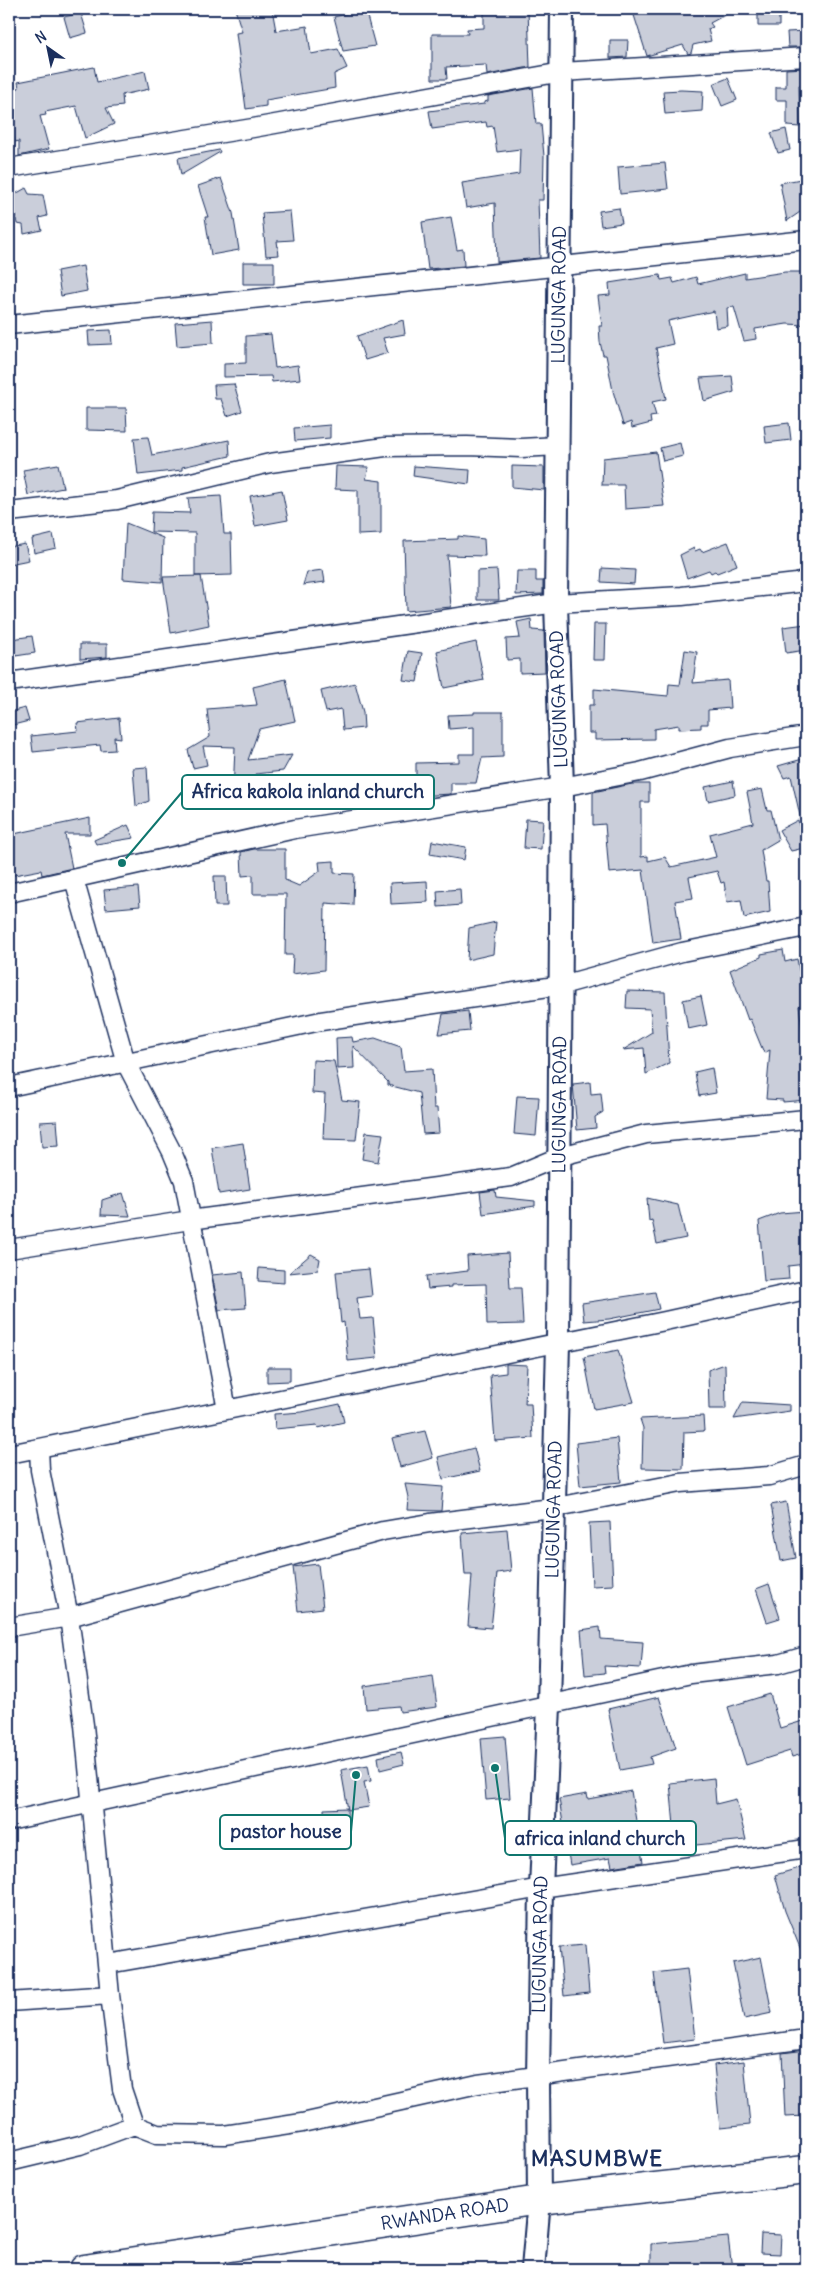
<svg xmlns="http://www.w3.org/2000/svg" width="815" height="2278" viewBox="0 0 815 2278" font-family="Delius,sans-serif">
<rect width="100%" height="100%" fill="#fff"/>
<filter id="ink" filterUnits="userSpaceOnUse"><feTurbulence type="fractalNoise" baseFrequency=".02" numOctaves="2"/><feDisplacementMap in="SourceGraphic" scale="10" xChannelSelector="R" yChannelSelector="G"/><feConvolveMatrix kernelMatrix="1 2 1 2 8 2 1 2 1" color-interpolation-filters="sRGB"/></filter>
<g filter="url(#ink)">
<path fill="#caceda" stroke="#1b2f5e" d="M235 9H272L276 31 307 26 311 54 338 49 347 68 334 74 335 88 266 100V106L246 109 236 33 242 32Z
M365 9 375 46 343 51 334 17Z
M510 9H528L530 67 487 75 486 65 446 67 447 79H432V34H468L467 29 484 28V10Z
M632 9H736L710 23 713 27 708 29 711 41 693 45 691 53 688 54 683 45 647 56Z
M758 12H779V26H758Z
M81 13 87 33 70 38 64 17Z
M806 31V47H788L787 32Z
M610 40H628L627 57 610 58Z
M94 67 97 82 145 71 149 89 122 95 123 106 106 108 114 124 85 138 76 106 45 112 46 115 40 116 49 149 19 156V141L15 142 9 115V90L19 88 18 82Z
M806 68 805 85H799L800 127 787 126V100H776V87H786V69Z
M728 78 737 100 722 106 713 84Z
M533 88 536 124H541L544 156 543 200H538L540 258 497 262 495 203 466 208 462 183 519 174 520 149 497 152 493 126 487 127 486 122 432 129 429 111 484 104V102L488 101V96Z
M681 90 703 91 702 111 665 114 663 91Z
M786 129 790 150 778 153 771 133Z
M219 150 220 152 181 175 178 158Z
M665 163 668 189 620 194 618 167Z
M221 178 233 213 239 250 211 255 205 217H208L198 186Z
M806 178V208L787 221 780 183Z
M26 188 29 194 43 195 47 216 39 218 42 230 24 234 23 225 17 224 12 196Z
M619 208 622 223 601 226 599 211Z
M290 211 293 240 277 241 279 255 266 256 262 213Z
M451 217 457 250 463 249 464 266 428 269 422 222Z
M243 262H274V284H243Z
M83 266 87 291 61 296 57 271Z
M785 272H806V325L787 324 755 329 756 339 744 341 734 307 727 308 728 326 716 328 714 311 668 321 673 344 656 348 666 399 652 402 656 416 650 417 651 423 632 428 631 422 623 425 613 391 606 355H603L600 342 599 326H602L598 296 610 295 609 283 660 275 661 280 672 278 674 283 696 277 698 284 745 273V278Z
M212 320 213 343 177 346 175 323Z
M403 320 405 334 383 338 388 353 365 360 357 336Z
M111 330 112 344 89 345 88 331Z
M271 334 275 368 298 365 300 379 272 382 271 376 224 377V364L246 363V336Z
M732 376 734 392 704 401 700 378Z
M234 384 242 411 227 416 221 399H215L214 385Z
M86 408H126L127 431 86 430Z
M789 423 791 440 766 443 764 426Z
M330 425V438L295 441 294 428Z
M148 437 152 455 229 440 230 456 182 467V470L138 475 134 438Z
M680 443 683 456 663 461 660 448Z
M656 452 664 506 625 509 624 485H602L603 458Z
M58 464 63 488 28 495 23 470Z
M336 466 369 467 366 479 381 481V534L358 535V490L335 489Z
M414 466 470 470 469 484 413 476Z
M512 466 544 467V490L512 487Z
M282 490 288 520 255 526 250 496Z
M221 496 224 534H231L232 575 195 576V533L151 532 152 512 190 513 188 498Z
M126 523 163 538 162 582 123 579Z
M53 534 56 548 34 553 32 539Z
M458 536 484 539 485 556 447 555 451 607 406 611 404 541 458 539Z
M728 542 737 565 717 573 715 571 711 573 709 570 687 578 680 555 694 548 695 551 700 549 702 552Z
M25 544 29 560 9 564V547Z
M602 568 635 570 634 584 601 582Z
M323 570 325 582 303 585 307 572Z
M497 570 499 600H477V571Z
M517 571H536V581H543V594L516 595Z
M201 576 209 625 171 633 163 577Z
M531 619 532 630 544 631 545 672 520 673V659L507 660 506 639 520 638 517 622Z
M594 624H606L605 660H593Z
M806 624V650L786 653 783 627Z
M32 636 35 653 9 657 12 639Z
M476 642 484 680 444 688 437 651Z
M80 644H107V657L80 659Z
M685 650 697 652 693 683 728 680 730 708 708 710V724H701V728L679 729V725L654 729V739L595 740V733H589V705H594V689L668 696 669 684 680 685Z
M408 651 422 653 417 682 403 680Z
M286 679 295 721 259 729 248 760 292 755 283 771 255 774 258 804 242 806 241 790H238L236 794H233L235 747 203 746 207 765 193 768 188 750 210 737 207 709 257 705 253 687Z
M355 683 363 712 364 728 343 730 341 709 326 712 321 691Z
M25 708 29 721 9 726V712Z
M474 712H503V757L482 758 476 783H451V794L416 796V763L459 762V754H474V727L449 729 448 715 474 714Z
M119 718 121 738 114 737 115 750 101 751 100 745 33 752 31 736 78 731 77 723Z
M806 758V820H801L791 776 784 778 778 766Z
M147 767 149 801 136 806 133 768Z
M733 781 735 795 708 801 705 787Z
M632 784H649V802H641V857L648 856V861L665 857 671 867 716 857 710 834 753 823 747 792 762 789 767 810H771L778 840 761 850 766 881H768L770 912 744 918 741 900 727 902 724 882 721 883 717 871 689 877 693 898 675 901 681 939 653 943 643 870 609 873 605 824 593 825V792Z
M90 818V834H65L72 868 42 875 41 870 9 876V835Z
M526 819 543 820 541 849 524 848Z
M798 820 804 848 791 851 779 830Z
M128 825 134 838 96 844 94 840Z
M432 841 466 847 464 860 430 854Z
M254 849H285V880L299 886 320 871 319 862 334 861V873L354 874 353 905 325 903 324 970 292 974 293 955H285L286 894H253V875L242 876 241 852Z
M214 876H226L227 906H215Z
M427 881 428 902 391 904 390 883Z
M138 887 140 906 106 909 104 890Z
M460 889 461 905 438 907 437 891Z
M496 922 493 954 467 960 469 928Z
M783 950 785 962 797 959 803 990 806 989V1004L799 1006 806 1059V1100L783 1102V1100L766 1099 770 1050 764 1053 750 1019 748 1020 730 970 761 957V954Z
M627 991 665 992 669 1063 646 1074 644 1048 623 1050 652 1032 650 1009 626 1008Z
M701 996 707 1025 688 1029 683 1000Z
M468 1011 470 1031 439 1034 443 1014Z
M352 1037 353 1042 375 1038 401 1047 404 1071 432 1069 434 1108H437L439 1133 423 1134 419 1093 388 1085V1082L353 1046 354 1068 337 1069 336 1038Z
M313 1060 334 1061 342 1100 360 1102 356 1140 323 1139 325 1094 312 1093Z
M712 1068 716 1093 699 1096 695 1072Z
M590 1082 591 1094 601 1093 603 1112 595 1117 596 1128 577 1130 573 1084Z
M517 1096 539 1097 536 1136 514 1134Z
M57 1121 59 1146 42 1147 40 1122Z
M366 1132 383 1134 378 1162 362 1159Z
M243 1143 250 1189 219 1194 212 1148Z
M495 1190 496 1197 535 1201V1206L483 1214 480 1192Z
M123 1193 130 1216 101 1215 102 1200Z
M647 1198 678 1205 686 1238 657 1244 652 1220 649 1221Z
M806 1211V1264L788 1266 789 1279 764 1281 759 1221 780 1213Z
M508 1253 510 1288H521L523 1324 487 1325 486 1284 451 1285V1287L428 1289 426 1276 468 1271 467 1256Z
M311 1254 320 1259 318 1270 289 1273Z
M259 1268 284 1270V1283L258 1281Z
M369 1269 372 1296 357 1298 360 1319 373 1318 377 1358 348 1361 344 1322 341 1323 336 1272Z
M243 1272 246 1308 219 1310 212 1275Z
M655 1292 659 1309 609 1319 584 1321 582 1303Z
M618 1350 634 1402 594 1409 584 1357Z
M506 1364 527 1365 525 1404H531L533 1438 495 1441 490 1375 506 1373Z
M725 1364 726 1409H709L708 1370Z
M267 1367H290V1381L267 1382Z
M743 1402 790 1405V1411L734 1419Z
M340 1404 344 1422 318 1428 317 1425 275 1429 274 1414 302 1412Z
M703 1416 704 1431 684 1432 683 1469 642 1468 643 1428 640 1419Z
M425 1431 433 1458 400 1467 392 1438Z
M617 1438 621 1482 580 1486 576 1443Z
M474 1448 480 1471 443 1479 438 1457Z
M405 1484 443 1487 441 1511 407 1510 408 1497Z
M786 1502 796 1558 781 1561 771 1505Z
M610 1522 613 1585 592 1586 589 1523Z
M507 1529 511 1571 497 1573 491 1628 468 1626 472 1575H465L462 1533Z
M318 1564 323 1608 298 1611 293 1567Z
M769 1584 780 1618 767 1622 756 1589Z
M600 1627 601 1639 643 1642 641 1668 604 1666 605 1673 585 1675 581 1630Z
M433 1676 437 1707 400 1712 399 1706 366 1709 364 1686Z
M770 1694 780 1728 806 1720V1753L792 1757 790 1751 746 1765 728 1707Z
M659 1697 676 1748 650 1757 652 1764 620 1770 608 1709Z
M505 1736 510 1798 486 1800 481 1738Z
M401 1752 404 1764 380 1770 378 1757Z
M368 1765 371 1781 364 1782 369 1807 348 1810 341 1770Z
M714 1778 716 1804 736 1799 746 1840 676 1847 670 1783Z
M631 1791 643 1862 612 1867 610 1858 570 1865 559 1799 587 1794 588 1799Z
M347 1808 348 1835 325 1836 324 1809Z
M806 1866V1960H805L785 1911 775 1875Z
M585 1945 589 1993 564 1996 559 1947Z
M761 1957 772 2013 744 2019 733 1963Z
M687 1969 695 2039 663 2043 654 1973Z
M806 2050V2116L785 2117 782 2053Z
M744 2061 750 2125 720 2128 714 2065Z
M761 2234 781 2235 780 2254 760 2253Z
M728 2237 732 2269H651V2244Z"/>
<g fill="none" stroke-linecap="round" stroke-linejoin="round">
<defs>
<path id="minor" d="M9 168 253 128 562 72 806 57
M9 325 806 240
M9 512 117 500 270 463 385 447 467 446 521 448 558 446
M9 682 556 603 682 596 797 583 806 580
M74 879 126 1063 172 1152 184 1181 227 1410
M9 893 295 829 562 787 640 772 730 748 806 736
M9 1087 321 1021 562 985 682 952 806 927
M9 1249 190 1220 511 1177 561 1156 646 1134 806 1119
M39 1448 665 1321 806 1290
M9 1454 39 1448 40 1470 69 1617 84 1725 110 1995 122 2089 134 2125 157 2134 224 2135 302 2123 478 2084 806 2039
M9 1627 69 1617 383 1531 430 1523 552 1508 680 1483 769 1476 806 1465
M9 1821 691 1674 778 1664 806 1656
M108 1964 541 1888 806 1849
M9 2002 110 1995
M9 2162 80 2145 134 2125"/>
<g id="tertiary">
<path id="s1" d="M533 2269 539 2200 538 2078 541 1888 549 1706 558 1343 562 787 556 603 562 9"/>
</g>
<g id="trunk">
<path id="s2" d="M84 2269 539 2200 806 2170"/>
</g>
</defs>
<use href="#minor" stroke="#1b2f5e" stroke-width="21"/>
<use href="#tertiary" stroke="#1b2f5e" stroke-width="26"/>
<use href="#trunk" stroke="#1b2f5e" stroke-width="31"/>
<use href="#minor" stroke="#fff" stroke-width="18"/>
<use href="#tertiary" stroke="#fff" stroke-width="22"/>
<use href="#trunk" stroke="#fff" stroke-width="28"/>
</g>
</g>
<g text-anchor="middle" stroke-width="5" stroke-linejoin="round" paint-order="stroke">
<g font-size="18" fill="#1b2f5e" stroke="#fff">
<text dy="6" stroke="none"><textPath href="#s1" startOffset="1975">LUGUNGA ROAD</textPath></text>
<text transform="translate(559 699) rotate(-92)" y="6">LUGUNGA ROAD</text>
<text dy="6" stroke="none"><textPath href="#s1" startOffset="1165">LUGUNGA ROAD</textPath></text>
<text dy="6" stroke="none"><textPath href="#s1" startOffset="760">LUGUNGA ROAD</textPath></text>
<text dy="6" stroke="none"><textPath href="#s1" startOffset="325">LUGUNGA ROAD</textPath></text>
<text dy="6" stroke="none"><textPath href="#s2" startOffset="365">RWANDA ROAD</textPath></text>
</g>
<g font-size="22" font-weight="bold" letter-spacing="1" fill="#1b2f5e" stroke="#fff">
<text x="597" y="2166">MASUMBWE</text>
</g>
</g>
<path fill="none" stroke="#0f766e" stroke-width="2" d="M122 863L182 792M356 1775L351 1832M495 1768L505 1838"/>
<g fill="#0f766e" stroke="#fff" stroke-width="2">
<circle cx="122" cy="863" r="5"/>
<circle cx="356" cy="1775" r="5"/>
<circle cx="495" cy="1768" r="5"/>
</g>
<g fill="#fff" stroke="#0f766e" stroke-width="2">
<rect x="182" y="775" width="252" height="34" rx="5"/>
<rect x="220" y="1815" width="131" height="34" rx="5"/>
<rect x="505" y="1821" width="191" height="34" rx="5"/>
</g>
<g font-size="19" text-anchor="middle" font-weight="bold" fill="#1b2f5e">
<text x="308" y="798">Africa kakola inland church</text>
<text x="286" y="1838">pastor house</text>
<text x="600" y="1845">africa inland church</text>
</g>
<rect width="815" height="2278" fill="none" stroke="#fff" stroke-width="30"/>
<rect x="15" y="15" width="785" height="2248" fill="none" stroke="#1b2f5e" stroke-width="2" filter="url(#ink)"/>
<g transform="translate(48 48) rotate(327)" stroke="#ffffff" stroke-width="4" paint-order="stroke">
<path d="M0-4L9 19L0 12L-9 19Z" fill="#1b2f5e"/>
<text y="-8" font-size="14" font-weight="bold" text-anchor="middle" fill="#1b2f5e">N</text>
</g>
</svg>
